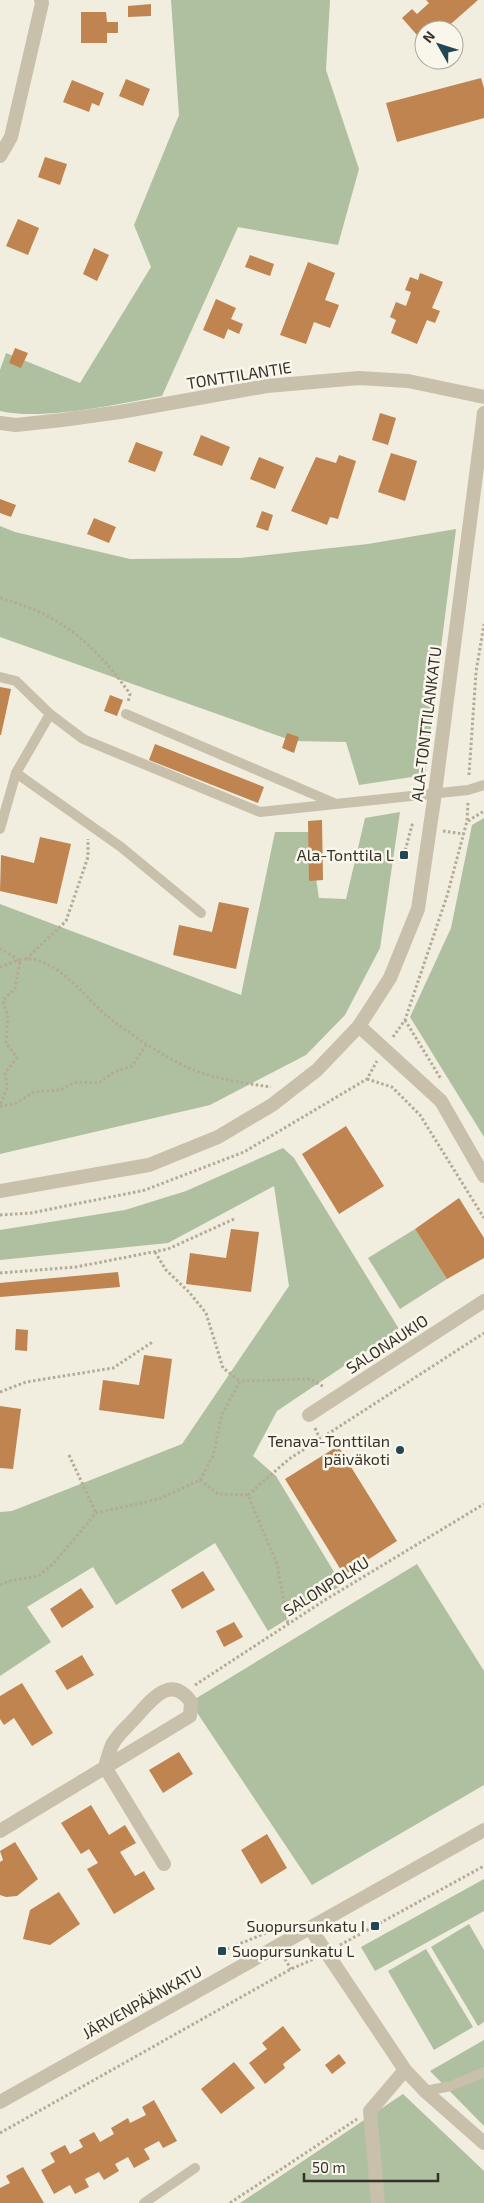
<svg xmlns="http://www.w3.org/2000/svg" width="484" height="2203" viewBox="0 0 484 2203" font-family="'Exo 2',sans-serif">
<rect width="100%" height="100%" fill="#f1eddf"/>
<path fill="#aec09f" d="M171 0H330L326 70 359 169 338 245 238 227 162 396C117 404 43 421 0 411V370L6 353 80 383 151 267 134 225 179 115Z
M0 526 15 532 130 559 240 558 368 544 456 529 425 775 359 785 346 742 293 741 0 637Z
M400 812 380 948 345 1015 306 1055 210 1105 0 1154V904L241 995 275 832H309L319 898 346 899 365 818Z
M484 818V1137L410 1017 451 928 472 825Z
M283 1148 294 1158 399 1329 277 1411 253 1456 276 1476 342 1585 268 1631 215 1543 116 1605 93 1567 27 1607 51 1642 0 1676V1512L12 1511 182 1444 289 1286 274 1186 168 1243 0 1260V1230L125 1210 186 1191Z
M415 1229 447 1279 400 1309 368 1258Z
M417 1564 484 1671V1785L312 1885 190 1702Z
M484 1879V1911L375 1971 361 1947Z
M469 1924 484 1950V2022L478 2026 431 1947Z
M426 1949 473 2027 434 2050 388 1971Z
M484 2040V2126L430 2071Z
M403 2094 484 2171V2203H240Z"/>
<path fill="#bf844f" d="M426 0H478L444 30H424V43L402 18 412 9 417 14 429 3Z
M151 4V16L128 17V6Z
M81 12H106L107 22H118V33H107V43H81Z
M481 78 484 88V118L397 142 386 103Z
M126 79 150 89 143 106 119 96Z
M72 80 104 93 99 106 92 103 89 112 63 102Z
M45 157 67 164 60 185 38 177Z
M18 219 39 228 28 255 6 246Z
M94 248 109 255 97 281 83 274Z
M250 255 274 264 270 276 245 267Z
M308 262 335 273 325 300 339 305 330 328 314 322 306 344 280 335Z
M420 273 443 282 432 308 440 311 435 323 427 320 417 344 391 333 396 320 390 317 396 302 406 306 411 292 405 290 410 277 418 280Z
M216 299 236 308 231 319 243 324 239 334 228 329 224 339 203 330Z
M15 348 28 353 21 368 9 363Z
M380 413 396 418 388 445 372 440Z
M201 435 230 447 222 466 193 455Z
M136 442 163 452 155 472 128 462Z
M391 453 417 461 405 501 378 492Z
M339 455 356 461 338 519 330 517 327 525 291 511 316 457 336 463Z
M259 457 284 467 275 489 250 479Z
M0 499 16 505 11 517 0 513Z
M262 511 273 515 268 531 256 527Z
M94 518 116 527 109 543 87 534Z
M0 687 11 689 1 735H0Z
M110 695 123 700 117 716 104 711Z
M287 733 299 737 294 753 282 748Z
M155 744 264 787 258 803 149 760Z
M322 820 323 880 309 881 308 821Z
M40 837 71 844 57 904 0 891 1 855 34 863Z
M219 902 249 908 236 969 173 955 179 925 212 932Z
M346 1126 384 1186 339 1214 302 1154Z
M459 1198 484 1238V1258L447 1279 415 1229Z
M231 1229 259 1232 251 1292 186 1284 190 1253 226 1258Z
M118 1272 120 1287 0 1297V1283Z
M16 1329 28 1330 27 1351 15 1350Z
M144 1355 172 1359 164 1419 99 1410 103 1380 139 1385Z
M0 1406 21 1409 13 1469 0 1468Z
M338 1446 397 1541 344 1575 285 1479Z
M203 1571 215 1590 182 1609 171 1590Z
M81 1588 94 1607 62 1628 50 1609Z
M234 1622 243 1637 224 1647 216 1631Z
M82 1655 94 1675 67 1690 55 1671Z
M22 1683 53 1733 32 1746 14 1718 4 1725 0 1719V1696Z
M179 1752 193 1774 163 1793 149 1770Z
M91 1805 109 1835 125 1825 136 1843 120 1852 135 1876 144 1871 155 1889 114 1914 87 1869 98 1863 89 1849 81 1854 61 1823Z
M267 1834 287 1868 261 1884 241 1850Z
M15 1842 38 1879 17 1896 6 1897 0 1895V1862L3 1860 0 1851Z
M59 1892 80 1924 50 1945 23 1939 30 1910Z
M283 2026 301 2050 283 2064 285 2068 265 2084 249 2063 267 2049 262 2043Z
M339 2054 346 2063 332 2074 325 2065Z
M234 2062 255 2088 221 2114 201 2089Z
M154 2100 177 2141 163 2148 159 2141 144 2149 150 2159 134 2168 128 2157 115 2164 119 2171 104 2180 99 2172 85 2179 89 2187 75 2194 70 2185 54 2194 41 2170 55 2162 50 2153 65 2145 70 2154 83 2147 79 2140 94 2132 100 2142 114 2134 111 2128 128 2118 130 2123 146 2115 142 2107Z
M23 2167 44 2203H0V2188L10 2183 6 2176Z"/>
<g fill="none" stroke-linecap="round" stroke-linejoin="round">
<path stroke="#b5aa95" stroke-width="3" stroke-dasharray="2.5 2.5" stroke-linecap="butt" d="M0 598C60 614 95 644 130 694L128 702
M469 775 476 672 484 624
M468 821 484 811
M443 831 464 834
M404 855 412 825 415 826
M0 948 20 961 15 989 3 1000 8 1017 6 1043 17 1058 5 1073 7 1088 0 1105
M26 959 66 921 88 857V839
M0 967C8 964 18 960 26 959 57 958 85 997 106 1015 125 1031 166 1058 189 1068 215 1079 243 1083 271 1087
M405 1020 441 1079
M393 1037 405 1020 447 896 467 821 468 802
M367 1079 392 1087 420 1115 484 1218
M0 1106 14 1104 34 1092 60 1090 76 1082 99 1083 114 1072 132 1066 147 1044
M0 1215 31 1213 145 1190 244 1152 367 1079 377 1061
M155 1252 166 1270 189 1292 206 1313 223 1368 240 1381
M0 1273 76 1267 168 1249 234 1219
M0 1392 26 1382 113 1368 154 1341
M315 1428 320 1439
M69 1455 96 1513
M200 1480 218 1494 248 1495 277 1564 288 1624
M248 1495 289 1459 484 1333
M0 1585 9 1581 38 1576 53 1564 96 1513 159 1499 200 1480 213 1456 222 1414 240 1381 310 1379 324 1387
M195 1685 325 1600 484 1504
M340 1945 484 1866
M222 1951 266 1933
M285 1959 291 1969
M0 2133 291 1969 314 1959
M230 2203 357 2119"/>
<path stroke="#c9c0ab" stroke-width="10" d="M0 677 16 681 50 714 83 739 260 812 468 790 484 785
M50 714 16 773 121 847 201 913
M126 714 334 803
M0 829 16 773
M425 2091 451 2086 484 2072
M144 2203 195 2168"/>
<path stroke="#c9c0ab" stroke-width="14" d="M0 156 11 137 42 3 41 0
M0 423 16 425 62 420 120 412 267 386 359 378 408 381 484 397
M359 1026 441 1101 484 1176
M309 1415 484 1301
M0 1831 190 1716 191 1702C170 1673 151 1701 135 1718 128 1726 117 1735 112 1745 109 1752 107 1760 105 1767L164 1864
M310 1928 405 2070 425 2091 484 2143
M378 2203 370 2111 405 2070"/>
<path stroke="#c9c0ab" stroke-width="14" d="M0 1191 149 1165 218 1137 272 1105 317 1070 359 1026 390 978 418 909 435 793 484 413
M0 2102 484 1830"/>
</g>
<g fill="#214757" stroke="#f9f6eb" stroke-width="2">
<rect x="399" y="850" width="10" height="10" rx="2.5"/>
<circle cx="400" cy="1450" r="5"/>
<rect x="370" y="1921" width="10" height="10" rx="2.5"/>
<rect x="217" y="1946" width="10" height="10" rx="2.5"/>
</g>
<g text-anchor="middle" stroke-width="5" stroke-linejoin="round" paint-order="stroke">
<g font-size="16" fill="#37312a" stroke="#f9f6eb">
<text transform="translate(239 375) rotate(-9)" y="6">TONTTILANTIE</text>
<text transform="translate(426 724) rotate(-83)" y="6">ALA-TONTTILANKATU</text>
<text transform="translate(387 1344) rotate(-33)" y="6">SALONAUKIO</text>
<text transform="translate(326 1586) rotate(-32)" y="6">SALONPOLKU</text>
<text transform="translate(142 2002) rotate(-29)" y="6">JÄRVENPÄÄNKATU</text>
</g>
<g font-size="16" fill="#37312a" stroke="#f9f6eb" text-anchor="end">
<text x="394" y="861">Ala-Tonttila L</text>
<text x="390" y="1447">Tenava-Tonttilan<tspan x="390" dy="18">päiväkoti</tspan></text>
<text x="365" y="1932">Suopursunkatu I</text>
<text x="232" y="1957" text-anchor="start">Suopursunkatu L</text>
</g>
</g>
<g transform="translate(439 45) rotate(309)"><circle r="24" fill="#f9f6eb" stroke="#aba79e"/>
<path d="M0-4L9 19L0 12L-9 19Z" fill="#214757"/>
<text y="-8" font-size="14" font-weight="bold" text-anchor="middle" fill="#37312a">N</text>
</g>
<path d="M304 2173v8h134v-8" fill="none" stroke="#37312a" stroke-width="2.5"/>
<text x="312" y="2173" font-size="15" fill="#37312a" stroke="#f9f6eb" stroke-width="4" paint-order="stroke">50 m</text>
</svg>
